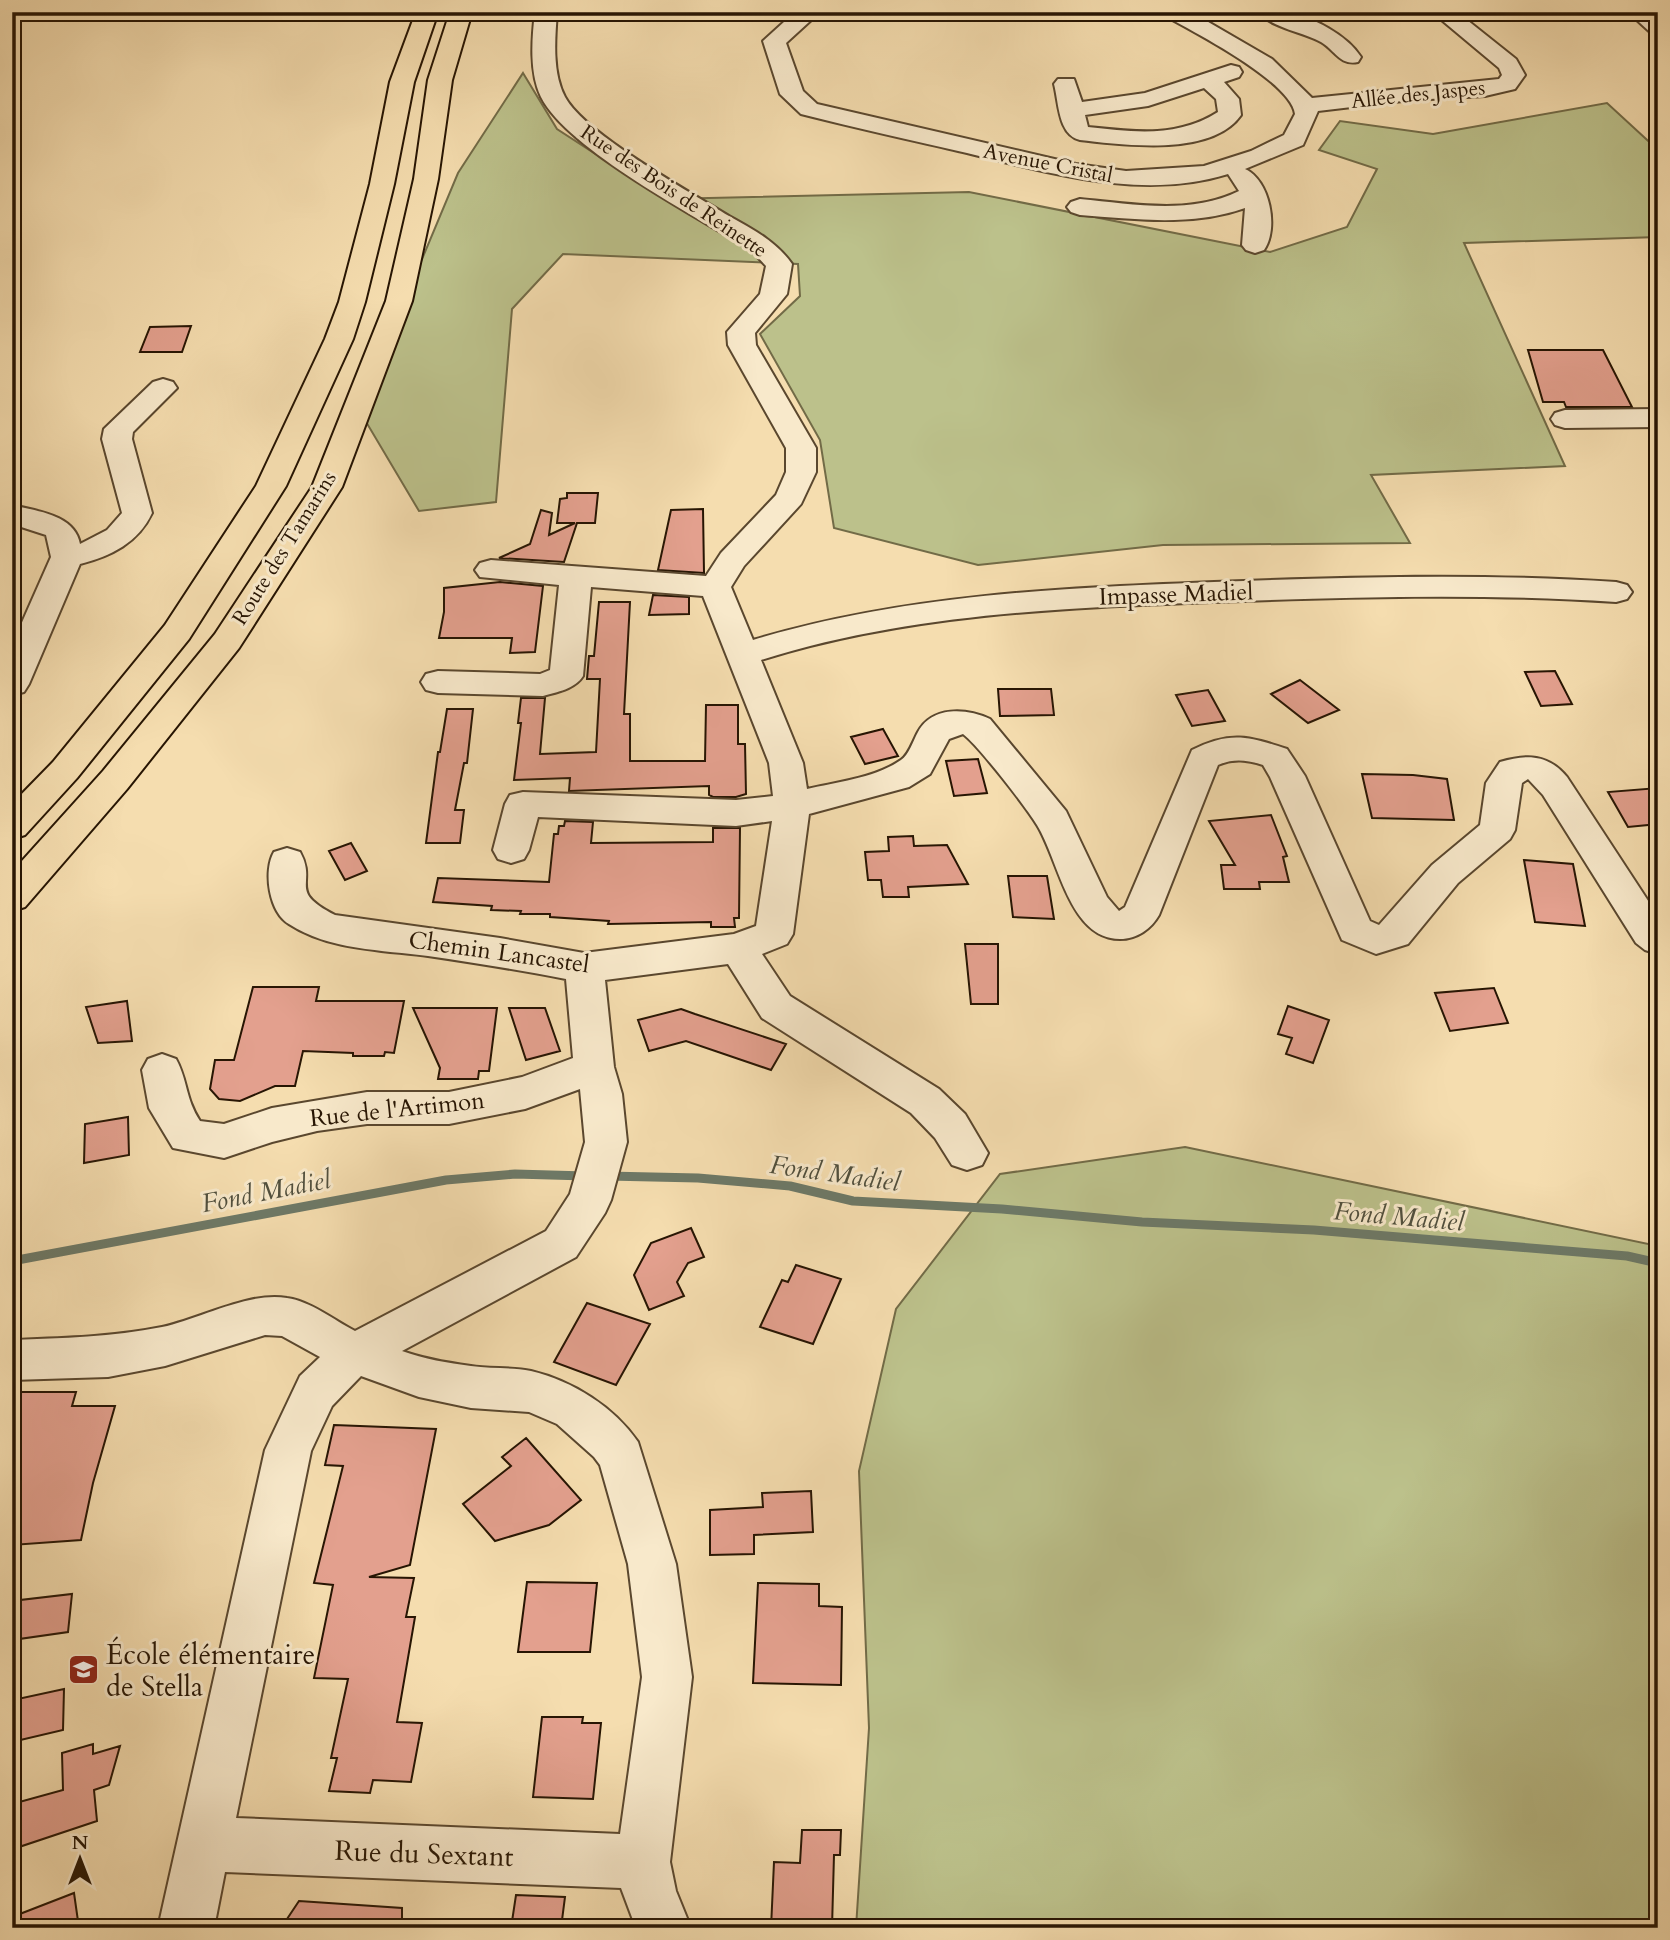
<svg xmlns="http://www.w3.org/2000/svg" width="1670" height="1940" viewBox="0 0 1670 1940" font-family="Cardo,serif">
<rect width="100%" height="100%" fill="#f5ddaf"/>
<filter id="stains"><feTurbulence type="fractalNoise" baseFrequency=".00286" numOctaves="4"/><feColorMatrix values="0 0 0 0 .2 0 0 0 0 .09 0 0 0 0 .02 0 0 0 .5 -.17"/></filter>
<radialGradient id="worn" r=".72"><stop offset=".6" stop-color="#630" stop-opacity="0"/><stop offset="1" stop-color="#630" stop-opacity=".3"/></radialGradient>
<path fill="#bcc18b" stroke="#726b47" stroke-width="2" d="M523 73 557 129 665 199 969 192 1270 252 1347 227 1377 169 1319 150 1340 121 1433 134 1607 103 1658 150V237L1464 243 1565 466 1371 475 1410 543 1163 545 978 565 834 528 820 440 760 334 800 296 798 264 563 254 512 309 496 502 419 511 359 410 458 173Z
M1185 1147 1658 1246V1928H856L869 1728 859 1471 896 1309 1000 1174Z"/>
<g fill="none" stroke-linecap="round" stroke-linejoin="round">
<path stroke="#6d7967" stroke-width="9" d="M607 1176 698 1178 790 1186 853 1201 1002 1209 1142 1222 1314 1230 1627 1256 1658 1263
M12 1261 446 1180 515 1174 586 1176"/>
</g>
<path fill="#e3a08e" stroke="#271503" stroke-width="2" d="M191 326 182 352H140L150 327Z
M1528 350H1603L1632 407H1566L1564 402H1543Z
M567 493H598L595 523H577L564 562 499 558 530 544 541 510 552 513 549 535 575 523H557L560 499 567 498Z
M703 509 704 573 658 570 671 510Z
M500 582 543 586 535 652 510 653 512 638H439L444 612V588Z
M653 595 689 597V614L649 615Z
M599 602H630L624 714H630V761H705L706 705H738V744H745L746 794 736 797H713L709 795V786L569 791 570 778 514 780 521 723H518L521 698H545L540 754 596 752 600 679H587L589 656H594Z
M1555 671 1572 704 1541 706 1525 672Z
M1300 680 1339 710 1308 723 1271 694Z
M998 689H1051L1054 715 1000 716Z
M1208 690 1225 721 1192 726 1176 695Z
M447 709H473L467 763H464L455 810H464L460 843H426L438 752H440Z
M883 729 898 756 865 764 851 737Z
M978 759 987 793 954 796 946 761Z
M1362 774 1413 775 1447 779 1454 820 1372 818Z
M1658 788V824L1628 827 1608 792Z
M1271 815 1287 856 1283 857 1289 882H1259L1260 889H1224L1221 865H1235L1209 821Z
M565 821 593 822 591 843 713 842V828H740L739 918H734L735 927H711V922L608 924 609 921 550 917V914H520L521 911 491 910 492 906 433 902 438 878 549 882 554 834H558L559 826H564Z
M913 836 914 846 947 845 968 884 908 887 909 897H883L881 880H868L865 852 889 851 888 837Z
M351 843 367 871 345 880 329 851Z
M1524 860 1573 864 1585 926 1535 922Z
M1008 876H1047L1054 919 1013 917Z
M965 944H998V1004H971Z
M253 987H319L316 1001H404L394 1053 385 1052 384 1056H353V1053L303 1051 295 1086H275L240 1101 219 1099 210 1089 215 1060H234Z
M1494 988 1508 1023 1450 1031 1435 993Z
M127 1001 132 1041 98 1043 86 1007Z
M1288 1006 1329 1020 1313 1063 1286 1054 1292 1038 1278 1034Z
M413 1008H497L489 1071H479L478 1079H438L440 1068Z
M509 1008H545L560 1051 526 1060Z
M681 1009 695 1014 786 1044 771 1070 686 1041 649 1051 638 1020Z
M128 1117 129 1155 84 1163 85 1124Z
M691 1228 704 1257 688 1263 677 1282 684 1296 649 1310 634 1275 651 1243Z
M796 1265 841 1279 813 1344 760 1327 782 1280 788 1282Z
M587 1303 650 1324 616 1385 554 1362Z
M12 1392H76L72 1406H115L93 1483 81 1540 12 1545Z
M334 1425 436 1429 410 1565 369 1577 414 1578 406 1617H415L397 1722 422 1723 411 1782 373 1780 370 1793 329 1791 337 1758H331L348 1679 314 1678 333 1585 314 1583 343 1466 325 1465Z
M526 1438 581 1500 549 1525 495 1541 463 1504 511 1466 502 1457Z
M811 1491 813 1532 754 1535V1554L710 1555V1510L763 1507 762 1493Z
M527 1582 597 1583 590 1652H518Z
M758 1583 819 1584V1606L842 1607 841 1685 753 1683Z
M72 1594 68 1632 12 1640V1601Z
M64 1689 63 1730 12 1742 13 1700Z
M542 1717H583L582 1723H601L593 1799 533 1797Z
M93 1744V1754L120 1746 109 1785 94 1790 97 1821 13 1849 12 1804 63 1790 62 1753Z
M802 1830H841L840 1855H834L832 1928H771L774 1862 800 1863Z
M74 1893 79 1928H12V1917Z
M516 1895 565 1897 561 1928H511Z
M299 1901 402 1908V1928H281Z"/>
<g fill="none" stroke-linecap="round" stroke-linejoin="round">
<defs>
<path id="minor" d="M535 12H557C555 38 552 73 565 97 585 134 690 192 729 216 752 229 776 241 792 264L787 294 755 333 756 345 816 448V472L801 504 744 566 731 587 753 640C902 595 1059 588 1214 582 1348 577 1482 573 1616 582L1627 585 1632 592 1627 599 1616 602C1482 593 1347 597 1213 602 1061 608 907 614 761 660L803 763 807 789C837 782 875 778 901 760 909 755 913 741 918 732 932 706 966 708 990 719L1066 811 1107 897 1119 911 1125 907 1192 750C1230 731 1248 736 1287 749L1305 776 1370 921 1379 925 1432 865 1480 825 1486 783 1500 762C1527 754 1548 754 1567 777L1658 916V954L1645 950 1636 943 1543 795 1528 779 1522 783 1515 830 1510 839 1458 883 1408 944 1376 954 1342 940 1270 777 1263 765C1247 760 1234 758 1218 765L1159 915C1151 929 1137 939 1120 939 1069 939 1059 860 1037 825 1026 807 978 745 963 734L949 739 930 774 909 787 809 814 793 934 787 944 762 954 790 996 939 1089 965 1114 988 1153 982 1165 967 1170 952 1165 935 1138 911 1113 762 1018 728 964 605 980 614 1067 622 1094 627 1142 611 1200 605 1213 576 1257 402 1351C424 1359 448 1363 471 1366 491 1369 512 1367 531 1371 573 1381 614 1407 638 1442L676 1564 692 1677 670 1862 676 1891 691 1928H636L621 1888 225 1872 214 1928H158L265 1450 300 1376 320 1357 282 1336 265 1335 165 1366 108 1377 12 1380V1340C63 1338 112 1337 162 1327 199 1319 250 1291 287 1298 310 1301 334 1320 355 1331L546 1231 570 1194 585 1142 580 1089 525 1109 449 1124H367L317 1131 272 1142 224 1158 173 1148 149 1108 142 1070 148 1059 162 1054 176 1059C188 1081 185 1098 200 1121L224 1124 272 1108 367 1092H449L522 1077 573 1058 566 979C520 970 475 963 428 956 383 950 328 950 289 924 269 912 263 871 274 852L287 848 300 852C318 884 286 890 335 915L500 938 584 953 734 934 756 926 772 821 736 826 538 817 529 850 524 859 511 863 498 859 493 850 505 804 510 795 523 792 736 800 773 796 769 763 703 596 591 587 583 676C575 689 557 692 543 696L438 693 426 690 421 682 426 674 438 671 540 674 550 670 559 585 480 577 475 570 480 563 491 560 706 576 721 553 776 495 786 472V448L728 345 727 332 760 294 766 266 751 250C698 218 567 149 541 97 529 72 532 38 535 12ZM361 1376 419 1397 471 1408 529 1412 557 1424 594 1457 600 1465 628 1564 642 1677 620 1834 236 1818 311 1451 332 1406Z
M795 12H820L786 43 803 91 817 104 1076 164 1126 171 1204 166 1251 151 1284 135 1295 114C1291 82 1196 33 1167 17L1164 12H1191L1272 59 1312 98 1499 79 1502 75 1499 68 1432 12H1457L1516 59 1525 75 1515 89 1485 96 1411 100 1318 111 1303 145 1245 169C1270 180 1279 229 1264 250L1255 253 1246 250 1242 245 1245 208C1191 227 1135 219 1080 215L1071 212 1067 207 1071 202 1080 199C1133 204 1190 215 1239 191L1228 174C1142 201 1051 173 967 153 911 140 856 128 801 114L780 94 763 41Z
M1259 12C1268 12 1278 11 1287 12 1313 17 1347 35 1361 57L1358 62C1340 66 1335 50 1321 42 1303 32 1271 28 1259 12Z
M1628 12H1653L1658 16V34L1650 32Z
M1231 65 1239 67 1242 72 1239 77 1224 82 1239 99 1241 115C1212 157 1123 145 1080 140 1058 135 1059 103 1054 84L1058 79H1074L1082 102 1145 93ZM1204 88 1216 99 1218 112C1177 138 1134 132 1088 127L1085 115 1148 106Z
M163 379 173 382 177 388 133 432 132 439 152 513C138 543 111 556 80 564L29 684 24 692 12 695V645L51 557 46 535 12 524V505C37 511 75 515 80 544L107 530 122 513 102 439 104 429 153 382Z
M1658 409V427L1565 428 1555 425 1551 419 1555 413 1565 410Z"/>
<path id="highway" d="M416 12H438L414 82 394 184 365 302 353 339 286 486 189 639 77 778 25 835 12 839V804L53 762 165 625 256 486 325 339 339 302 370 184 390 82Z
M450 12H472L452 80 438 179 412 301 342 487 239 648 127 789 25 907 12 911V872L103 771 215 634 312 487 386 301 414 179 428 80Z"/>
</defs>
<use href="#minor" stroke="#5a472e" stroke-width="4"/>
<use href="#highway" stroke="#271503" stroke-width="4"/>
<use href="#minor" fill="#f8e9cb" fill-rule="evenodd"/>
<use href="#highway" fill="#f5ddaf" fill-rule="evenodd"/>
</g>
<defs>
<symbol id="school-square" viewBox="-11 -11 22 22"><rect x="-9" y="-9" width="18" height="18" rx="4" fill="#8f2418" stroke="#f8e9cb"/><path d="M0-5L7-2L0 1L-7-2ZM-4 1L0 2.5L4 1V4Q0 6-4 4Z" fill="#fff"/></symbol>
</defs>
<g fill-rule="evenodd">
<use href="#school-square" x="66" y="1652" width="35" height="35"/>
</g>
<g text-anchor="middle" stroke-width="6" stroke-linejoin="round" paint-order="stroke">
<g font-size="21" fill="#271503" stroke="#f8e9cb">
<text transform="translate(1418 94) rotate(-6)" y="7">Allée des Jaspes</text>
<text transform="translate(1048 163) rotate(11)" y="7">Avenue Cristal</text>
<text transform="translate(674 191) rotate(34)" y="7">Rue des Bois de Reinette</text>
<text transform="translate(284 548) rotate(-58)" y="7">Route des Tamarins</text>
</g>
<g font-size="24" fill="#271503" stroke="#f8e9cb">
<text transform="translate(1176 594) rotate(-2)" y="8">Impasse Madiel</text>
<text transform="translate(499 952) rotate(8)" y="8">Chemin Lancastel</text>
<text transform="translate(397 1109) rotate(-6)" y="8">Rue de l'Artimon</text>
</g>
<g font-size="26" font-style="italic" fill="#504f3d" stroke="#f8e9cb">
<text transform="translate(835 1173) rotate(8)" y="9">Fond Madiel</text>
<text transform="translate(266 1191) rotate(-11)" y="9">Fond Madiel</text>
<text transform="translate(1399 1216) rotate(5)" y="9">Fond Madiel</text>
</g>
<g font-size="28" fill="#271503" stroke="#f8e9cb" text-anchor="start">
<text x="106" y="1664">École élémentaire<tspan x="106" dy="32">de Stella</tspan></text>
</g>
<g font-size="28" fill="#271503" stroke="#f8e9cb">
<text transform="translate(424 1853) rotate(2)" y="10">Rue du Sextant</text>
</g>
</g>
<rect width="1670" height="1940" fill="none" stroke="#f5ddaf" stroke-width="42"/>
<rect x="14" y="14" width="1642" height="1912" fill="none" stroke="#271503" stroke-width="3.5"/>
<rect x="21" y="21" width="1628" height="1898" fill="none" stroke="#271503" stroke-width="2"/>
<g transform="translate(80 1859)" stroke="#f8e9cb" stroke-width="5" paint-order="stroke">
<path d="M0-5L12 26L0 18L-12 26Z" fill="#271503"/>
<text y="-10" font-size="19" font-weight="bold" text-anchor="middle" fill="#271503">N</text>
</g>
<rect width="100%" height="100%" filter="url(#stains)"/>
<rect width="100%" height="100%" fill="url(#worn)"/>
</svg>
